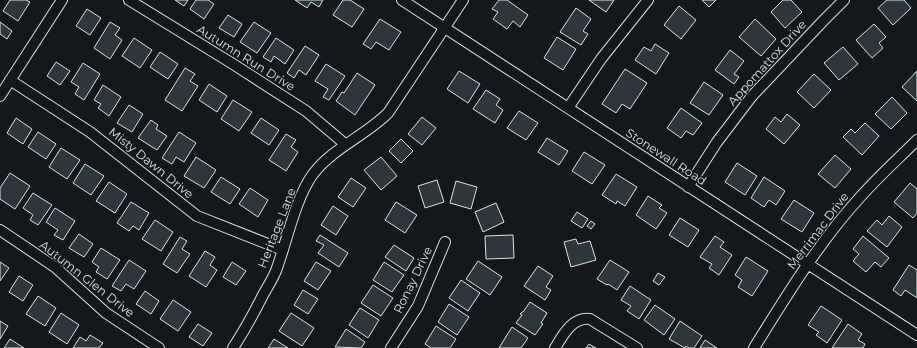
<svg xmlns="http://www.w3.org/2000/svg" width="917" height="348" viewBox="0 0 917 348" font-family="Montserrat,sans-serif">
<rect width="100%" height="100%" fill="#14181c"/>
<path fill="#2c363c" stroke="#d8e6dc" d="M10 0H26L30 2 18 21 3 11Z
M175 0H188L184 6Z
M196 0H208L214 4 204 19 190 9Z
M295 0H323L319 7 311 2 307 8Z
M343 0H350L364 9 352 27 333 15Z
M499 0H507L528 15 520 27 513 21 507 29 493 19 498 12 492 9Z
M589 0H614L606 12Z
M702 0H716L709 7Z
M783 0H791L802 12 785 28 771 12Z
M887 0H904L911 8 893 25 878 8Z
M679 6 696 20 681 39 664 25Z
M576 8 591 19 583 31 588 34 581 45 560 32Z
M87 9 101 18 90 35 76 26Z
M228 15 242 24 234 37 219 28Z
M380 19 401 32 389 50 376 42 371 49 363 44Z
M755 19 776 39 761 56 739 37Z
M0 22 12 31 7 39 0 34Z
M110 22 120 28 115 35 122 40 110 59 94 48Z
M254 22 271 33 257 53 240 42Z
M874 24 886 37 879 43 883 48 872 58 856 40Z
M557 37 576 49 563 70 544 58Z
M134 38 152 50 140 68 122 56Z
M276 38 294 50 285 64 274 56 271 62 263 57Z
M655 44 669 53 656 74 635 60 644 47 651 51Z
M305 46 319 55 306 75 299 70 294 78 287 73Z
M843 47 858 64 839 80 824 63Z
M730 50 744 61 734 74 739 77 734 84 715 70Z
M160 52 178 64 168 79 150 67Z
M56 62 70 71 60 85 47 76Z
M83 63 100 74 84 100 75 94 79 87 71 82Z
M326 64 345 76 329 100 323 97 328 89 315 81Z
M185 68 195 74 190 81 198 86 182 111 165 100Z
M625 69 647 83 630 109 622 104 616 113 602 104Z
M459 71 480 84 468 103 447 89Z
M917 71V101L902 87Z
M357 73 375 85 355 115 336 101 342 92 344 93Z
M814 74 831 90 814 108 797 92Z
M704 82 723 95 709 115 690 103Z
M209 84 227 96 217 112 199 100Z
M103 85 121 97 109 116 98 108 101 104 94 100Z
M486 90 500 99 496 105 503 110 495 123 473 109Z
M892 97 907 113 891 129 875 114Z
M233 100 252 112 239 131 221 119Z
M129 105 143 114 132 132 117 123Z
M681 108 702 123 693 135 686 131 681 138 667 128Z
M519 111 538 123 526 140 507 128Z
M787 114 800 125 784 144 766 129 775 117 781 122Z
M422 117 436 128 422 145 408 134Z
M16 118 32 129 23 144 7 133Z
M261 118 279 130 269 145 251 133Z
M151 120 158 125 156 129 167 136 157 150 138 138Z
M865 123 879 136 862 155 843 137 851 129 855 133Z
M38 132 56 144 46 159 28 147Z
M179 132 196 143 184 162 176 157 172 164 162 158Z
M286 134 296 140 291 147 298 152 286 171 269 160Z
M547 138 568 151 559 165 538 152Z
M401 139 413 151 401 163 389 151Z
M61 148 80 160 67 179 49 167Z
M584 152 605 165 592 184 572 171Z
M835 155 851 169 835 188 818 174Z
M196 157 216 170 204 188 184 176Z
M381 157 397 176 381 190 364 170Z
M737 163 757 176 745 195 725 182Z
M85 164 104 176 91 195 73 183Z
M10 173 30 186 15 209 0 199V188Z
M616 174 637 187 625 206 617 201 616 204 602 195Z
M221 177 240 189 230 204 211 192Z
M764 177 785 191 776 205 769 200 764 207 751 198Z
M351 178 366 188 353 207 338 197Z
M437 180 444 202 425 208 418 186Z
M456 181 477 187 471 209 450 203Z
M109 182 127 194 115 213 96 201Z
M910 183 917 189V213L913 218 894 202Z
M250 188 268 200 258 217 239 204Z
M33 193 52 205 38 225 30 220 33 215 23 208Z
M648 196 662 205 659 208 667 213 656 229 636 215Z
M794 200 814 213 802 232 781 219Z
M131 202 149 213 139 230 133 226 129 231 117 223Z
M396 202 417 215 405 233 385 220Z
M496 203 504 222 483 232 475 212Z
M333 206 348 216 336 235 321 225Z
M55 208 75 221 63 240 54 235 58 230 46 222Z
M577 212 588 219 582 228 571 221Z
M889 216 902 227 887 247 867 231 877 220 882 225Z
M680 218 699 230 688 247 669 235Z
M155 220 173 232 161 251 142 239Z
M591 221 595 224 591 229 587 226Z
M79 234 93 244 84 257 69 248Z
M320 235 348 253 339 267 318 253 324 245 316 241Z
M513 235 514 258 486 259 485 236Z
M715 236 724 242 720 247 732 255 719 275 709 268 712 264 700 257Z
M863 236 889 258 881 267 875 262 866 272 853 261 859 254 853 249Z
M180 237 187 241 182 249 190 254 177 273 163 264Z
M576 239 578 244 590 241 596 260 571 267 564 242Z
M394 245 414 258 406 271 385 257Z
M101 248 120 260 107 279 96 272 99 267 92 262Z
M205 251 215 257 210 265 217 270 206 287 189 276Z
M746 257 768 271 752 296 738 287 742 280 735 275Z
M129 260 146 271 134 289 126 284 121 291 112 286Z
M610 260 629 272 617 290 608 284 607 285 597 279Z
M478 261 502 277 490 295 466 279Z
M0 262 9 268 0 281Z
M232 262 246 271 236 285 223 277Z
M316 262 331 271 318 290 304 281Z
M384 262 404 275 392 292 373 280Z
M909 265 917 270V298L905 290 901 296 893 290Z
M538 266 553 276 546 287 551 290 545 300 524 286Z
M658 273 665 277 659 285 653 281Z
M19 276 33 285 23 301 9 292Z
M461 280 480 293 468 311 449 298Z
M373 285 393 298 381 316 361 303Z
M630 286 651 300 639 319 627 311 631 306 621 300Z
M303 290 318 299 308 314 294 305Z
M145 291 159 301 151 314 136 304Z
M38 296 56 308 45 326 26 314Z
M173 300 191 312 178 331 160 319Z
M530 302 547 313 541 323 543 324 535 335 516 323 522 315 520 314 522 312H523Z
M449 304 469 317 457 335 438 322Z
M655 305 675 319 664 335 644 320Z
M821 306 842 320 827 343 816 335 819 332 808 325Z
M360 308 379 320 368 338 349 325Z
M61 313 79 325 67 344 49 332Z
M291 313 314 328 302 346 279 331Z
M0 321 8 326 0 339Z
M680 321 702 336 694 348H689L686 346 685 348 669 339Z
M198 324 212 333 203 346 189 337Z
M848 324 862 334 858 340 865 344 863 348H832Z
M436 326 456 339 450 348H431L425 344Z
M512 327 528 338 521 348H499Z
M346 329 365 342 361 348 335 347Z
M90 335 103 343 99 348H73L80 337 86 341Z
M10 339 24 348H4Z
M274 339 288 348H268Z
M705 340 717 348H700Z
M589 344 596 348H586Z"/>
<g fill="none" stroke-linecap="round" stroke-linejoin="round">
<defs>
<path id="minor" d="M129 0 233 64 306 111 345 144
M402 0 917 335
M10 80 90 132 197 216 283 250
M0 96 62 0
M568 108 601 59 648 0
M688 187 717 142 752 96 824 20 844 0
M0 230 55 267 106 313 159 348
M233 348C244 331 254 313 263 295 268 286 274 277 277 268 287 240 296 197 313 174 334 147 365 136 388 113L463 0
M391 348 418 306 445 242
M555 348C563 335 572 317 590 319L637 348
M754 348C787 295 820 240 863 194 880 175 899 158 917 140"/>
</defs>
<use href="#minor" stroke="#d8e6dc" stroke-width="12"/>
<use href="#minor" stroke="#14181c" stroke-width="10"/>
</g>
<g text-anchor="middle" stroke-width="3" stroke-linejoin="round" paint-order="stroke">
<g font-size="12" fill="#d8e6dc" stroke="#14181c">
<text transform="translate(246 58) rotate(32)" y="4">Autumn Run Drive</text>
<text transform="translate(767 63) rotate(-48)" y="4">Appomattox Drive</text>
<text transform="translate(666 157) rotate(33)" y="4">Stonewall Road</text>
<text transform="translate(151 163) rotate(39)" y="4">Misty Dawn Drive</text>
<text transform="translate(277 228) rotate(-69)" y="4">Heritage Lane</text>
<text transform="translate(818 231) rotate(-53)" y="4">Merrimac Drive</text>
<text transform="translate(87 279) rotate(38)" y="4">Autumn Glen Drive</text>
<text transform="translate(413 280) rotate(-64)" y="4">Ronay Drive</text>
</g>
</g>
</svg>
